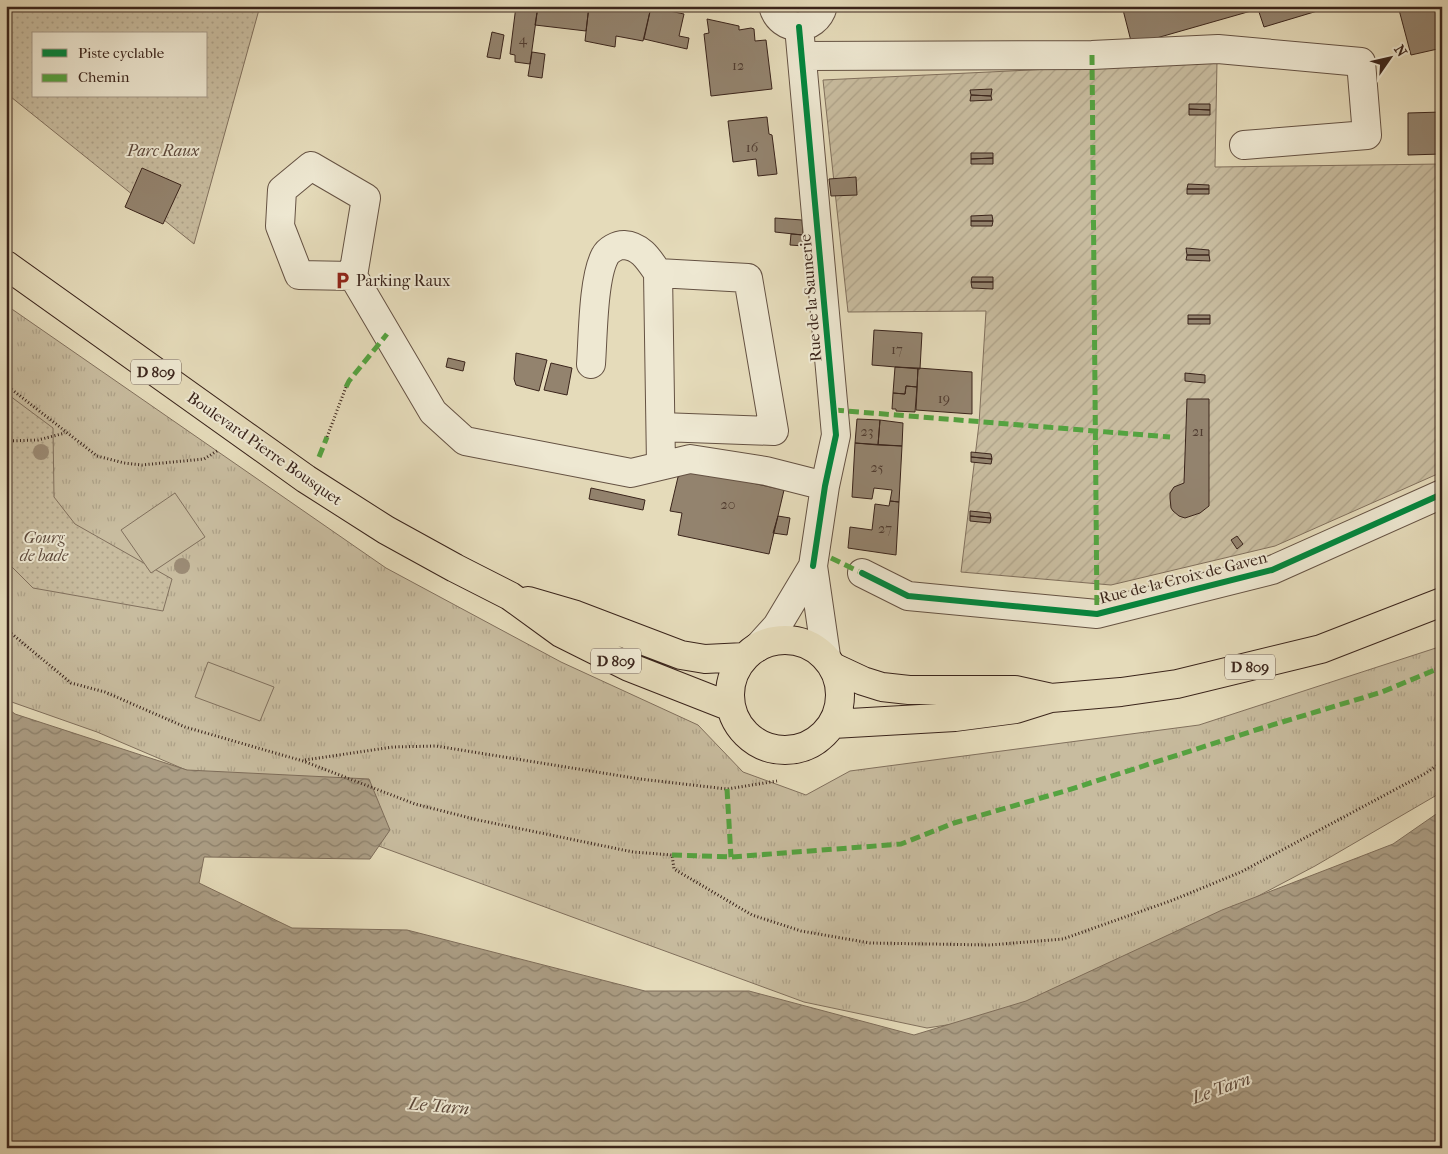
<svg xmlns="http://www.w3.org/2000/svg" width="1448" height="1154" viewBox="0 0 1448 1154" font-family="'IM FELL French Canon',serif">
<defs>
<pattern id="grass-tufts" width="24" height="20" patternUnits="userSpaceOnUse" patternTransform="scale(1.25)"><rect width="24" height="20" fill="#c8bc9f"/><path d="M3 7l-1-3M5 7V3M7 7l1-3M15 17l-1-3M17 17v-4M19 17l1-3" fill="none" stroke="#ada188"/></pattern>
<pattern id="park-dots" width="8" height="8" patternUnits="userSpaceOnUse" patternTransform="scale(1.25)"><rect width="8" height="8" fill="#c8bc9f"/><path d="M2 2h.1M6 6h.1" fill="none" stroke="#ada188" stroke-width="1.8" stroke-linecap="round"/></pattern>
<pattern id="garden-furrows" width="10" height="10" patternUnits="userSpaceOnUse" patternTransform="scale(1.25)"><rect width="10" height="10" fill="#c8bc9f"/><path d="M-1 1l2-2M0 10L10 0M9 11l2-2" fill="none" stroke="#ada188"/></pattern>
<pattern id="water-waves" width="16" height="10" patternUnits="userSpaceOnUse" patternTransform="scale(1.25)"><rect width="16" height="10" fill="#ab9d84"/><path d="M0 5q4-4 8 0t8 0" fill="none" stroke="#8c806b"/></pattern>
</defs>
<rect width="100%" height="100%" fill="#e5dbba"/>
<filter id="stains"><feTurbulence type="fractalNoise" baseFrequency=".004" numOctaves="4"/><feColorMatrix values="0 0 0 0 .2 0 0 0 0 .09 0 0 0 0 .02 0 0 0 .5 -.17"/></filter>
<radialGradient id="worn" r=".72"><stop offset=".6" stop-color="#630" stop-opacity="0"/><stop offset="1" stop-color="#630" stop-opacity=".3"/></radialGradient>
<path fill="url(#grass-tufts)" stroke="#81705d" d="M6 305 386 568 561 662 698 725 743 772 806 795 850 771 1199 725 1442 646V792L1315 866 1139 959 1058 1008 927 1028 804 1002 275 808 97 732 6 700Z"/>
<path fill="url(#park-dots)" stroke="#81705d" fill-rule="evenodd" d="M6 6H260L194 244 6 93ZM34 34H206V96H34Z
M6 393 53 428 54 497 75 524 172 579 163 611 33 588 6 561Z"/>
<path fill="url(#garden-furrows)" stroke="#81705d" d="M1217 61 1215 167 1442 164V472L1275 546 1111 585 961 572 979 424 986 311 848 312 823 80Z"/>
<path fill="#c8bc9f" stroke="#81705d" d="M175 493 205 537 151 573 121 530Z
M208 662 274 687 260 721 195 697Z"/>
<path fill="url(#water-waves)" stroke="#7e6d5a" d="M6 707 15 714 187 770 369 779 390 830 370 859 204 857 199 883 292 928 407 930 645 991H749L914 1035 1026 1001 1222 910 1393 844 1442 810V1148H6Z"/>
<path fill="#93836e" stroke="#3a241b" d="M516 6H538L530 64 515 62V55L510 54Z
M538 6H589L586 31 535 25Z
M589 6 651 7 643 41 616 36 615 47 585 41Z
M1122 6H1334L1264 27 1258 9 1132 45Z
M1398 6H1442V48L1411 55Z
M651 7 684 14 679 36 689 38 687 49 644 39Z
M707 19 739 26V30L751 28 754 29 755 41 766 40 772 89 711 96 704 34 709 33Z
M492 32 504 35 500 59 487 57Z
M532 52 545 54 542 78 528 76Z
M992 89 991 96 971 95 970 90Z
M971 95 991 96 992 100 970 101Z
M1189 104H1210V110L1189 109Z
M1189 109 1210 110V115H1189Z
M1442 112V154L1408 155V113Z
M767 117 769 134 772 135 777 174 758 176 756 159 733 162 728 121Z
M971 153H993V158L971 159Z
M993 158V164H971V159Z
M142 168 181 185 163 224 125 207Z
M856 177 857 195 831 196 829 179Z
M1188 184 1209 185V189H1187Z
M1187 189H1209V194H1187Z
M992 215 993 221H971V216Z
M775 218 802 220 803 235 775 232Z
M971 221H993L992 226H971Z
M791 234 803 235 804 246 790 245Z
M1186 248 1209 250V255H1187Z
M1187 255H1209L1210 261 1186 260Z
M972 277H993V282H971Z
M971 282H993V289L972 288Z
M1188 315H1210V319H1188Z
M1188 319H1210V324H1188Z
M874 330 922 333 920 369 872 365Z
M516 353 547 360 539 391 516 385 514 379Z
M448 358 465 362 463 371 446 367Z
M551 363 572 368 567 395 544 390Z
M895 367 918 368 917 387 906 386 905 394 893 393Z
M918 368 972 372V414L916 410Z
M1185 373 1205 375V383L1185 381Z
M906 386 917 387 915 412 896 411V409H892L893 393 905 394Z
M1187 399H1209V506L1200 513 1185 518 1179 516 1173 511 1171 508 1170 498V493L1174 487 1184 483Z
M857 419 880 420 878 445 855 443Z
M880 420 903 423 902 446 878 445Z
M855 443 902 446 899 502 890 501 892 490 874 488 872 499 852 497Z
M971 452 991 454 992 459 971 457Z
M971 457 992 459 991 464 971 462Z
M689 469 784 490 769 554 678 535 682 513 670 511 678 477Z
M591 488 645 500 643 510 589 499Z
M890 501 899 502 896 555 848 548 850 527 872 530 875 504 889 506Z
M970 511 990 513 991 518 970 516Z
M778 516 790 518 787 535 773 533Z
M970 516 991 518 990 523 970 521Z
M1237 536 1243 544 1237 549 1231 540Z"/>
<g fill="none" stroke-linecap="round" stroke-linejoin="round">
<defs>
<path id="minor" d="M773 6C780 33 816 33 823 6
M799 27 836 435 825 486 813 566
M803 56 1092 55 1218 49 1361 62 1367 135 1244 145
M658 273 748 278 774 431 661 427
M353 276 299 275 280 226 282 190 311 166 366 198 353 276 433 412 465 441 631 473 690 459 766 471 825 486
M591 364C593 337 593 278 605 256 608 250 617 245 624 245 641 246 649 260 658 273L661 465
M862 573 908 596 1097 614 1272 570 1442 494
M758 647 777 626 813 566 826 656"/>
<path id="major" d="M6 265 306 479 386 530 455 568 510 596 561 633 629 667 731 707
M528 601 576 615 681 655 705 659 745 657
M730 695a55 55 0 1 1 110 0a55 55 0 1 1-110 0Z
M833 667 863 681 882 687 909 690H1015L1047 697
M833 724 955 717 1016 709 1051 698 1121 692 1177 684 1321 649 1442 602"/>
</defs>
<use href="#minor" stroke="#655243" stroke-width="30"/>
<use href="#major" stroke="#3a241b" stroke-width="30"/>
<path stroke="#3a241b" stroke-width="3" stroke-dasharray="1 2.5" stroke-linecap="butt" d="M6 385 97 456 124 463 142 465 204 459 217 451
M327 437 346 387
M6 441 38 440 65 433
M6 629 71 683 105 692 185 727 303 761 415 804 478 820 633 852 672 855 674 869 752 915 801 931 870 943 990 945 1063 939 1173 900 1241 872 1426 773 1442 762
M305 760 393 747 436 746 640 779 727 789 777 781"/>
<use href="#minor" stroke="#eee8d2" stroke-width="28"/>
<use href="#major" stroke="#e5dbba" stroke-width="28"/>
<path stroke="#54a340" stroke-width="5" stroke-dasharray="10 5" stroke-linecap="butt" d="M1092 55 1097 614
M346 387 349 381 387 334
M834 410 1170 437
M319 457 327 437
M831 558 862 573
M727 789 731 857
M672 855 731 857 901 844 954 823 1065 791 1259 729 1382 692 1442 667"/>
<defs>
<path id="cycleway" d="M799 27 836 435 825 486 813 566
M862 573 908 596 1097 614 1272 570 1442 494"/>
</defs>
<use href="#cycleway" stroke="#eee8d2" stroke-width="9"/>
<use href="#cycleway" stroke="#00873e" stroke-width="6"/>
</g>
<g fill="#9b8b75">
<circle cx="41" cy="452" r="8"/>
<circle cx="182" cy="566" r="8"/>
</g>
<defs>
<symbol id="parking-bare" viewBox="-9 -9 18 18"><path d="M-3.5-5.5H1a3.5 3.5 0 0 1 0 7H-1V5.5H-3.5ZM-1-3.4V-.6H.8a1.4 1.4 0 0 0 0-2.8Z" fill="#8f2418" stroke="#eee8d2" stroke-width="2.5" paint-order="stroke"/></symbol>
</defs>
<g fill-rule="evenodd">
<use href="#parking-bare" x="330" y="268" width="25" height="25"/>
</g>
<g text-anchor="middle" stroke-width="4" stroke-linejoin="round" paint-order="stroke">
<g font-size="14" fill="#503c30">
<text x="523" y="44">4</text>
<text x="738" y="70">12</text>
<text x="752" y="152">16</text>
<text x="897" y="354">17</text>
<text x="944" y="403">19</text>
<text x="867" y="436">23</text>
<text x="1198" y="436">21</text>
<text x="877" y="472">25</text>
<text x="728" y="509">20</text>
<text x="885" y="533">27</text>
</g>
<g fill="#eee8d2" stroke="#705f52" stroke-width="1">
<rect x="131" y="359.5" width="50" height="25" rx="4"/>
<rect x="591" y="648.5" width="50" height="25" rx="4"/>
<rect x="1225" y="654.5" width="50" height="25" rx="4"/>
</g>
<g font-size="15" font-weight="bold" fill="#3a241b">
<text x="156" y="377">D 809</text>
<text x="616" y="666">D 809</text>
<text x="1250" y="672">D 809</text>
</g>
<g font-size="16" font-style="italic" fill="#5e4a3c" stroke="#eee8d2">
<text x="163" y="156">Parc Raux</text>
<text x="44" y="543">Gourg<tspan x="44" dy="18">de bade</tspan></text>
</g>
<g font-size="16" fill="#3a241b" stroke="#eee8d2" text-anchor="start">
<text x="356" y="286">Parking Raux</text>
</g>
<g font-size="16" fill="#3a241b" stroke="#eee8d2">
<text transform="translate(810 298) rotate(-95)" y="6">Rue de la Saunerie</text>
<text transform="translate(265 448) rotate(35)" y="6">Boulevard Pierre Bousquet</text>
<text transform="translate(1183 577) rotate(-14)" y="6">Rue de la Croix de Gaven</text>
</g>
<g font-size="18" font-style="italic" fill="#5c483a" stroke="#eee8d2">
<text transform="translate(1221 1088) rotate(-20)" y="6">Le Tarn</text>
<text transform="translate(439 1106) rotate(5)" y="6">Le Tarn</text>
</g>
</g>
<rect width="1448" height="1154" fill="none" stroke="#e5dbba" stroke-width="25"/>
<rect x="8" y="8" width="1433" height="1139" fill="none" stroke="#3a241b" stroke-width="2.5"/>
<rect x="12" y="12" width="1423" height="1129" fill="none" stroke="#3a241b"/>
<rect x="32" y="32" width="175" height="65" fill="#eee8d2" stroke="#a69a89"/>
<rect x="42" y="49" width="25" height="8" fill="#00873e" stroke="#a69a89"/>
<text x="78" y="58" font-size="15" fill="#3a241b">Piste cyclable</text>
<rect x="42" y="74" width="25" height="8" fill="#54a340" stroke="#a69a89"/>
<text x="78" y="82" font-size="15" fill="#3a241b">Chemin</text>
<g transform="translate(1390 58) rotate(56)" stroke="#eee8d2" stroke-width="4" paint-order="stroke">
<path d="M0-4L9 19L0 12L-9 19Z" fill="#3a241b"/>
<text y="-8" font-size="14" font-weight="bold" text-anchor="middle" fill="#3a241b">N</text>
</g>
<rect width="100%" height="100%" filter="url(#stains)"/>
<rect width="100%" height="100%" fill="url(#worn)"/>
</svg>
